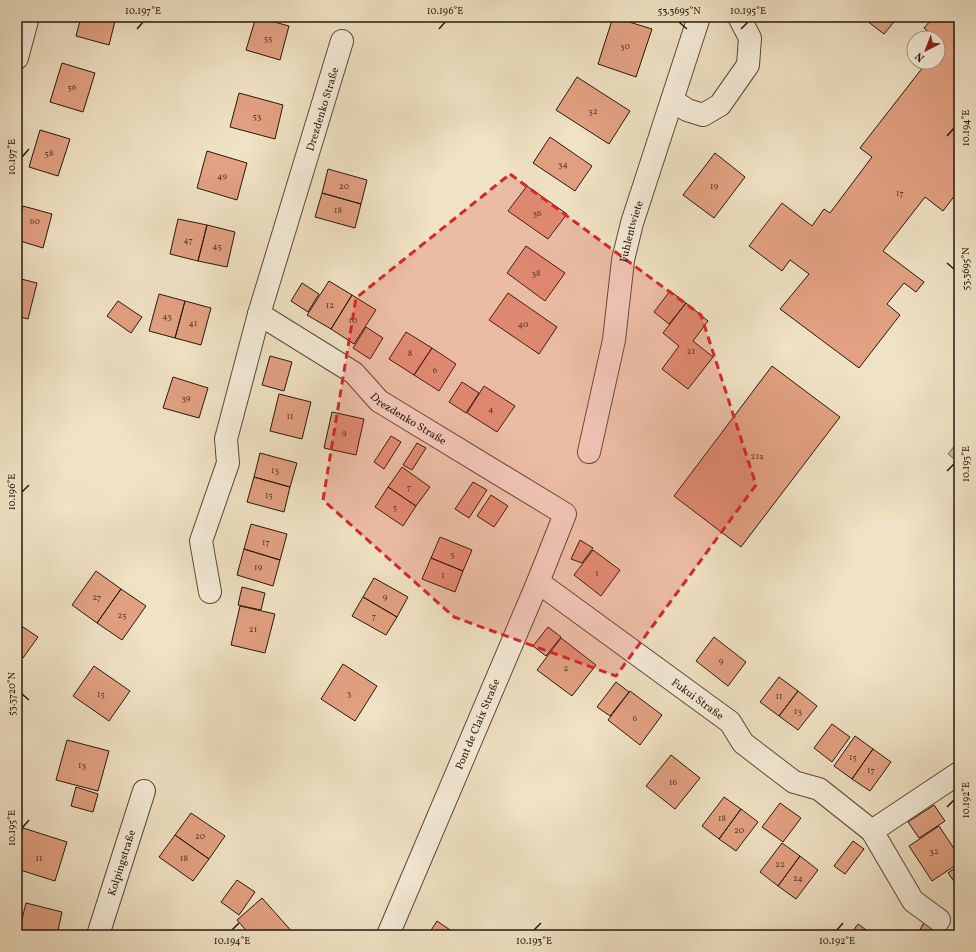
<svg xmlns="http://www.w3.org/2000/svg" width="976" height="952" viewBox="0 0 976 952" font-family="Vollkorn,serif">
<rect width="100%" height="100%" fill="#f0e2c4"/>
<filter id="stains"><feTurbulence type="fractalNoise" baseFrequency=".005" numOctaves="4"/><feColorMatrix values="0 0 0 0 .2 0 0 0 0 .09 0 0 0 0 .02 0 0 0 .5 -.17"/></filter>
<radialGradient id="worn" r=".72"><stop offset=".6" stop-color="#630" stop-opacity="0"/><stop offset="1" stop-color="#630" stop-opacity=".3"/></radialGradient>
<path fill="#bcc392" stroke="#726e4f" d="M959 440V463L948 454Z"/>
<path fill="#e2a182" stroke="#27180c" d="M81 17H116L109 45 76 36Z
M256 17 289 26 280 60 246 50Z
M613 17 652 29 636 77 598 64Z
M862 17H898L884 34Z
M927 17 959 18V190L943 211 925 197 883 251 924 282 916 292 904 283 887 304 900 315 859 368 780 309 809 274 790 260 782 271 749 246 782 203 812 226 824 209 830 213 872 157 860 148 927 62H938V48L942 43 924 28 931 20Z
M62 63 95 73 83 112 50 102Z
M577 77 630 111 609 144 556 110Z
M239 93 283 105 275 139 230 127Z
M40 130 70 139 58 176 29 167Z
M550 137 592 166 575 191 533 163Z
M207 151 247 163 237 200 197 188Z
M715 153 745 177 714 218 683 195Z
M328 169 367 180 361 204 322 193Z
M527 186 567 214 548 239 508 211Z
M322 193 361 204 355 228 315 217Z
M23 206 52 214 43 248 17 240V229Z
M178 219 207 225 198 261 170 254Z
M207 225 235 232 227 267 198 261Z
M526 246 565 273 545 301 507 273Z
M17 278 37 283 28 319 17 316Z
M329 281 352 295 331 329 307 315Z
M302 283 319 294 308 312 291 301Z
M670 291 686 303 669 324 654 312Z
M508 293 557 327 539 354 489 320Z
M159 294 185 301 175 338 149 331Z
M352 295 376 310 354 344 331 329Z
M118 301 142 317 131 333 107 316Z
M185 301 211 308 201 345 175 338Z
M686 303 708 321 693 341 713 357 688 389 662 369 679 346 663 333Z
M366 327 383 338 370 359 353 348Z
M406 332 432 348 414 375 389 359Z
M432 348 456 364 439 391 414 375Z
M270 356 292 362 284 391 262 385Z
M772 366 840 417 741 547 674 496Z
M173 377 208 388 199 418 163 408Z
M462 382 479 393 466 413 449 402Z
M484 386 515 406 497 432 467 413Z
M279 394 311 402 302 439 270 431Z
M332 412 364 419 356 455 324 448Z
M391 436 401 442 384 469 374 462Z
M417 443 426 448 412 470 403 465Z
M260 453 297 463 290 487 254 477Z
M402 467 430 487 416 506 388 487Z
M254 477 290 487 284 512 247 502Z
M473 482 487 490 469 518 455 509Z
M388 487 416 506 403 526 375 507Z
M491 495 508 506 494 527 477 516Z
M251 524 287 534 280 560 244 549Z
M440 537 472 550 463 571 431 558Z
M580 540 593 548 582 563 571 559Z
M244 549 280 560 273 586 237 575Z
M593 550 620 570 601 596 574 575Z
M431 558 463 571 455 592 422 579Z
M96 571 121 589 97 623 72 605Z
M374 578 408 597 397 617 363 597Z
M242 587 265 593 261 610 238 605Z
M121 589 146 606 122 640 97 623Z
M363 597 397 617 386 635 352 616Z
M240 606 275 614 265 653 231 645Z
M17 623 38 637 23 658 17 654Z
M548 627 561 637 546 656 533 646Z
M714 637 746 662 728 686 696 661Z
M561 638 596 665 572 696 537 670Z
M343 664 377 686 355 721 321 699Z
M94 666 130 691 109 721 73 696Z
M779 677 798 691 779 716 760 702Z
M616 682 629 692 610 716 597 707Z
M630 691 662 715 640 745 608 720Z
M798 691 817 706 798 730 779 716Z
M832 724 850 737 832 762 814 748Z
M855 736 873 749 852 779 834 766Z
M67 740 109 751 98 791 56 780Z
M873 749 891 762 870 791 852 779Z
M671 755 700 778 675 809 646 786Z
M76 787 98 794 93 812 71 806Z
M724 797 741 809 719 839 702 826Z
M780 803 801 818 783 842 762 827Z
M934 805 945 821 919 838 908 822Z
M741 809 758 822 736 851 719 839Z
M191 813 225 836 209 859 175 835Z
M939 826 959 856V863L932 881 909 846Z
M23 828 67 842 55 881 17 869V847Z
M175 835 209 859 193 881 159 857Z
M853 841 864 849 845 874 834 866Z
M782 843 800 856 778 886 760 872Z
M800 856 818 870 796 899 778 886Z
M959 865V888L948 873Z
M237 880 255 892 239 915 221 902Z
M262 898 295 935H250L237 920Z
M26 903 62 912 57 935H18Z
M926 919 948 932 947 935H917Z
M437 921 453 932 451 935H428Z
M858 924 873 935H850Z"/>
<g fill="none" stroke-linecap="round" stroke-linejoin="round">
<defs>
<g id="minor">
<path id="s1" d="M342 41 259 314 354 373 379 401 565 514 538 582 388 935"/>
<path d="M17 58 28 17"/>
<path d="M672 100 687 110 703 115 720 105 748 65 750 38 739 17"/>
<path id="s2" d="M589 452 614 340 623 260 632 223 699 17"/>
<path id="s3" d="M538 582 730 722 743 743 794 782 819 789 872 831 959 773"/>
<path d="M210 592 201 541 228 463 226 439 259 314"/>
<path d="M872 831 913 901 939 920"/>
<path id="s4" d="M98 935 144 791"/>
</g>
</defs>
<use href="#minor" stroke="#594a3a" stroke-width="24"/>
<use href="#minor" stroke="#f5ecd9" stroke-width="22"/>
</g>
<path fill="#d62828" fill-opacity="0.2" stroke="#d62828" stroke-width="3" stroke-dasharray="8 5" stroke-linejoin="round" d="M510 174 701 315 756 485 616 676 454 617 323 500 356 298Z"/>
<path fill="none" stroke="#27180c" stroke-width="1.5" d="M679 22 687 29M137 29 143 22M439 29 445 22M741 29 748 22M947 136 954 128M22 157 29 149M947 263 954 269M947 471 954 464M22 492 29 485M22 694 29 700M947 807 954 800M22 828 29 820M232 930 239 923M534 930 541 923M837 930 843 923"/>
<g text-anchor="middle" stroke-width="3" stroke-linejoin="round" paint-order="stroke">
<g font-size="9" fill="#563a2a">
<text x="268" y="41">55</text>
<text x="625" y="49">30</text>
<text x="72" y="90">56</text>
<text x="593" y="114">32</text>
<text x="257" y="119">53</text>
<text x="49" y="156">58</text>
<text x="563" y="167">34</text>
<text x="222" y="179">49</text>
<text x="344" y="189">20</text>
<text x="714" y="189">19</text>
<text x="900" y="196">17</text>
<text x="338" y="213">18</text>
<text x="537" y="216">36</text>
<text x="35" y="224">60</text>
<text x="188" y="243">47</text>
<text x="217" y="249">45</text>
<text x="536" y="276">38</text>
<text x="330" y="308">12</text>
<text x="167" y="319">43</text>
<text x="353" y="323">10</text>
<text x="193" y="326">41</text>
<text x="523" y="327">40</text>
<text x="691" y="354">21</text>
<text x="410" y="356">8</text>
<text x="435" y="373">6</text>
<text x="186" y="401">39</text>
<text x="491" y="412">4</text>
<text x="290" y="419">11</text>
<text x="344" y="436">9</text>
<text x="757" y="459">21a</text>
<text x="275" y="473">13</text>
<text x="409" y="490">7</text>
<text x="269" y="498">15</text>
<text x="395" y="510">5</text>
<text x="266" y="545">17</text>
<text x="452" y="557">3</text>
<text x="258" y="570">19</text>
<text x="597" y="576">1</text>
<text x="443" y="578">1</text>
<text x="97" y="600">27</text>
<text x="385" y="600">9</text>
<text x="122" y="618">25</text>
<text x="374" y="619">7</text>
<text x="253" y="632">21</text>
<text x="721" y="664">9</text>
<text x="566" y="671">2</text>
<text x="349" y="696">3</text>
<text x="101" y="697">15</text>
<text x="779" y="699">11</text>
<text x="798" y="714">13</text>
<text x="635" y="721">6</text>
<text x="853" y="760">15</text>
<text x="82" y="768">13</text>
<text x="871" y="773">17</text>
<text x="673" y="785">16</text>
<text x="722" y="821">18</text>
<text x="739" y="833">20</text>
<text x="200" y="839">20</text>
<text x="934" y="854">32</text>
<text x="39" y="861">11</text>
<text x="184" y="861">18</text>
<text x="780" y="867">22</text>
<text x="798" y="881">24</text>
</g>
<g font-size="11" fill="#27180c" stroke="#f5ecd9">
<text transform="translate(322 109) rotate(-73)" y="4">Drezdenko Straße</text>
<text dy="4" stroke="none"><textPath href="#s2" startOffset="225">Fuhlentwiete</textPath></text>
<text dy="4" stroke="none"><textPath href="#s1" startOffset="469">Drezdenko Straße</textPath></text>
<text dy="4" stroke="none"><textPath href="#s3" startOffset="198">Fukui Straße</textPath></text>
<text transform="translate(477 724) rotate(-67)" y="4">Pont de Claix Straße</text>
<text dy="4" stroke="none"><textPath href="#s4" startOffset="76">Kolpingstraße</textPath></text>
</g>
</g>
<rect width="976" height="952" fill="none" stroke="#f0e2c4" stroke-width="44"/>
<g transform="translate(926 50) rotate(222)"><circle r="19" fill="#f5ecd9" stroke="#a39787"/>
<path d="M0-3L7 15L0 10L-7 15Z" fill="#8f2418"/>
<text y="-6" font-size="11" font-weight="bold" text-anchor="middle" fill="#27180c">N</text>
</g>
<rect x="22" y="22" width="932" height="908" fill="none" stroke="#27180c" stroke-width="1.5"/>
<g font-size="10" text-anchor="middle" fill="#27180c">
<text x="143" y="14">10.197°E</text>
<text x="445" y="14">10.196°E</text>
<text x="679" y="14">53.3695°N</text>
<text x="748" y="14">10.195°E</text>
<text transform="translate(965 128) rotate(-90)" y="4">10.194°E</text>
<text transform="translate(11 157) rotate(-90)" y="4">10.197°E</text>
<text transform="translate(965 269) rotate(-90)" y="4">53.3695°N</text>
<text transform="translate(965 464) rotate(-90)" y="4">10.193°E</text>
<text transform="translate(11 492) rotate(-90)" y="4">10.196°E</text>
<text transform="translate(11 694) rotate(-90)" y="4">53.3720°N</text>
<text transform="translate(965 800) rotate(-90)" y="4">10.192°E</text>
<text transform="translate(11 828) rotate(-90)" y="4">10.195°E</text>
<text x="232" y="944">10.194°E</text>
<text x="534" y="944">10.193°E</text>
<text x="837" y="944">10.192°E</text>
</g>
<rect width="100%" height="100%" filter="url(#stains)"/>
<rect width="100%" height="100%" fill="url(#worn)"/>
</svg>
